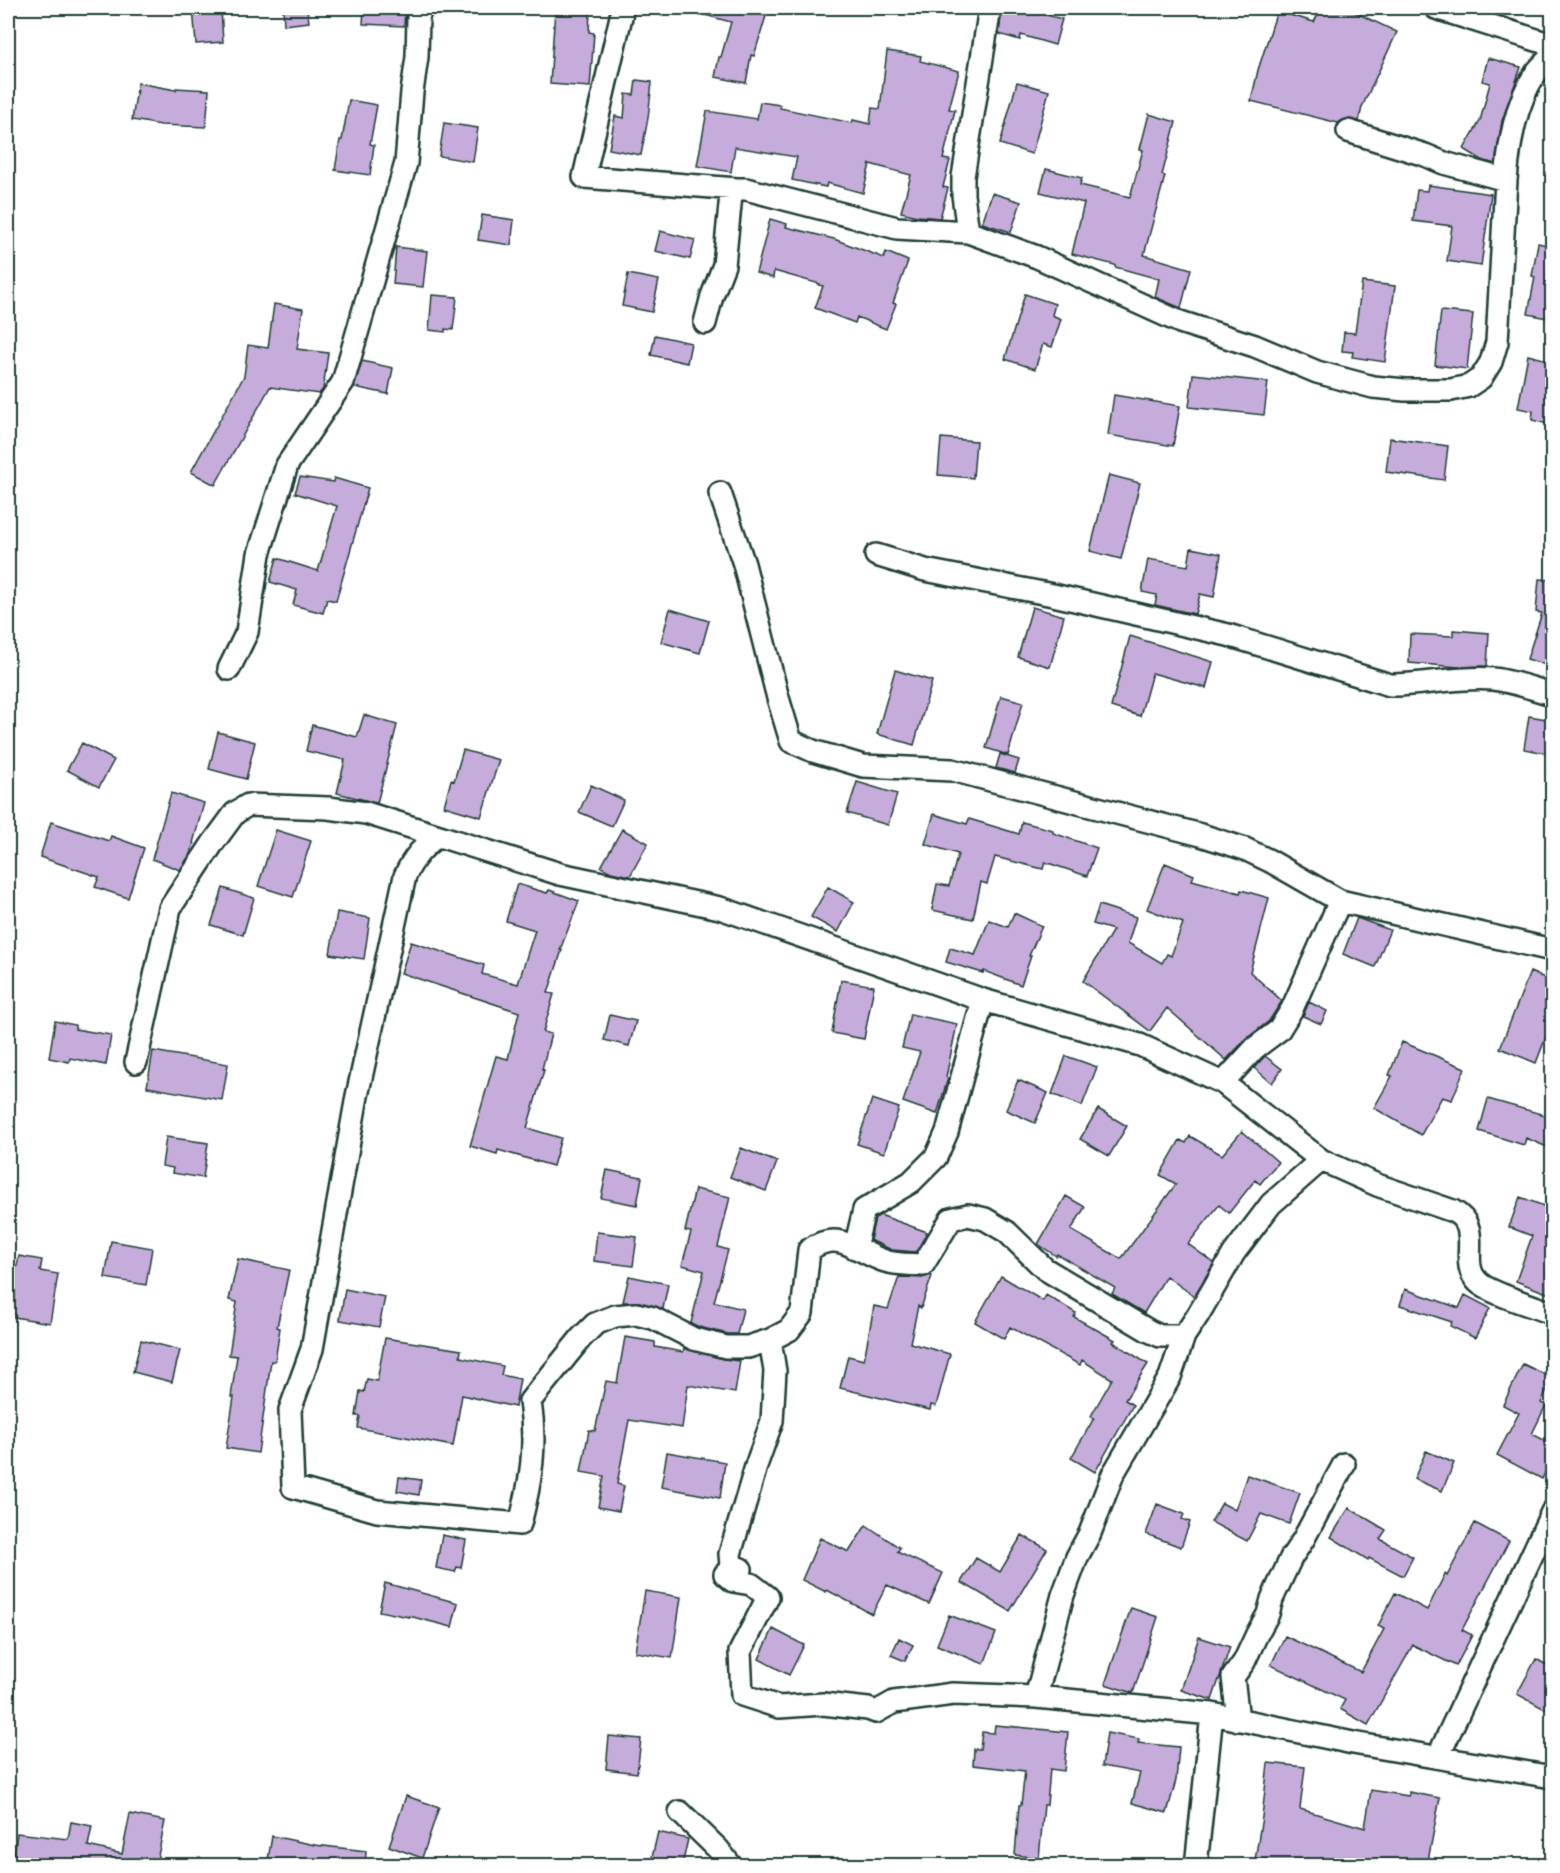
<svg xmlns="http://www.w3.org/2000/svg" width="1560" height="1873" viewBox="0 0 1560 1873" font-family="Mynerve,sans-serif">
<rect width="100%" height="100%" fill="#fff"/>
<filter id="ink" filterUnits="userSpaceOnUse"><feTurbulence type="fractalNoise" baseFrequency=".0167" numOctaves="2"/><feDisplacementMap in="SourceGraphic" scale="12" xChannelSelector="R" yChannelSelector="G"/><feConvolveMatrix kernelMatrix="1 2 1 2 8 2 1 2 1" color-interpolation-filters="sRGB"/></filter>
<g filter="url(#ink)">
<path fill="#c5acda" stroke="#1f3d34" stroke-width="1.5" d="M193 8H221L223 42 196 44Z
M283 8H307L309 22 284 25Z
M364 8H405L404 26 363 24Z
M698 8H738L766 16 754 56 751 55 746 83 715 77 719 57H721L731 22 697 13Z
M1002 8H1011L1035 14V12L1062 19 1055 45 1021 35 1020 40 999 34Z
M1321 8H1346L1397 32 1362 107 1359 121 1346 119 1338 123 1251 101 1258 70 1277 11 1314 22Z
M555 9 590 12 589 32 594 33 590 87 550 84Z
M887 51 921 56 920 61 959 71 949 109 955 110 943 159 950 160 943 187 948 188 940 218 917 216 901 212 911 175 870 164 863 193 827 183 826 187 792 180 797 157 735 147 731 172 697 166 707 111 757 119 760 102 780 105V108L852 123 853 120 870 124 872 108 880 109Z
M1488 58 1521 67 1502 121 1495 164 1482 160 1464 149 1480 121 1490 83 1482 81Z
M636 80 652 82 648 118 641 155 609 149 615 116 624 118 626 94 634 95Z
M1017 82 1049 91 1032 154 1000 144Z
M138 83 176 90V88L209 90 206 127 161 125 132 120Z
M349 100 377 105 370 144 374 145 370 175 335 170 340 140H342Z
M1149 114 1176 122 1162 175 1165 176 1144 255 1191 269 1181 308 1155 297 1159 279 1115 267V265L1072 254 1084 203 1040 192 1046 169 1082 178 1080 185 1130 197 1143 150 1140 149Z
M444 123 478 128 473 162 439 156Z
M1428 185 1491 194 1481 266 1447 261 1452 226 1413 221 1417 190 1427 191Z
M992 193 1021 202 1011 232 982 223Z
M482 215 514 220 511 245 478 240Z
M770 219 787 224 786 227 834 239 884 258 886 252 908 261 893 303 896 304 886 329 857 317 855 323 815 308 823 286 819 285 820 284 774 271 773 278 756 273Z
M660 231 695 240 690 259 655 251Z
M1538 243 1552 246V319L1528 314 1535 277 1532 276Z
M396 247 427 251 423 287 393 284Z
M628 274 659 280 652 312 622 306Z
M1362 282 1395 286 1385 362 1352 357 1353 352 1342 351 1344 332 1355 333Z
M1025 294 1055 304 1052 315 1061 319 1052 347 1043 344 1035 369 1005 359Z
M432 295 457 297 453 330 445 329V332L429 330Z
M274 304 303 309 297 349 328 353 323 389 319 394 270 387 215 485 191 472 244 376 248 345 268 348Z
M1441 311 1473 314 1467 369 1435 365Z
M655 335 691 343 687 363 651 355Z
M1528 355 1552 361V425L1532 420 1533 411 1518 408Z
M362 361 393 368 388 394 354 387Z
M1193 374 1268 382 1264 415 1189 407Z
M1114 395 1180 406 1173 446 1108 435Z
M941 438 976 441 973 478 938 475Z
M1390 438 1448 446 1444 480 1386 472Z
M1109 475 1140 483 1121 559 1090 551Z
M300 477 333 482 334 478 368 488 336 601 327 599 323 613 293 605 297 590 270 582 277 558 318 571 337 506 295 493Z
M1191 548 1221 554 1214 597 1200 594 1195 614 1155 605 1157 595 1142 592 1148 559 1188 566Z
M1539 579 1552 580V667L1527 659 1542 613 1536 612Z
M1032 607 1064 616 1050 667 1018 657Z
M670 609 709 621 700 653 661 642Z
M1453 630 1489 633 1487 666 1459 667 1409 663 1410 634 1453 636Z
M1130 636 1213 662 1206 688 1152 673 1140 716 1111 707Z
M895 670 932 681 914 745 877 734Z
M1001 696 1023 702 1008 755 986 748Z
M364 715 397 725 377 803 337 793 345 760 306 751 312 725 357 737Z
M1529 716 1552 720V754L1524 749Z
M218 732 255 742 246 779 209 769Z
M82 743 114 760 99 787 67 770Z
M463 750 499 760 481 817 444 806 451 780 454 781Z
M1000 754 1019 760 1015 773 996 768Z
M857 782 897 794 888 825 847 813Z
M591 785 624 800 612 826 579 812Z
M171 793 204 803 193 843 194 844 189 856 180 870 152 859Z
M934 814 967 824 969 819 1019 834 1022 822 1053 830V833L1097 848 1087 876 1045 862 1043 869 995 857 987 884 981 882 973 919 932 910 937 884 949 886 958 854 925 844Z
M51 822 109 841 111 836 144 848 128 898 95 887 99 877 40 857Z
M622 829 648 843 630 876 611 872 601 867Z
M276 830 311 841 293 897 258 886Z
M1165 863 1194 875 1192 880 1240 893 1241 890 1269 898 1250 972 1282 1001 1269 1021 1246 1039 1226 1060 1167 1008 1150 1031 1083 981 1113 930 1093 924 1099 905 1136 917 1128 943 1162 963 1167 954 1171 956 1183 923 1147 909Z
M517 884 547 893 549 890 579 901 560 950H562L548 993 554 994 543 1032 551 1034 542 1069 544 1070 527 1128 561 1138 553 1166 498 1150 497 1154 470 1146 496 1056 508 1059 519 1012 401 973 411 942 484 965 482 974 518 984 535 930 506 921Z
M828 887 854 902 838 932 811 917Z
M223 888 254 898 243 935 211 925Z
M337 912 370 918 364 959 330 954Z
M1014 913 1042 926 1029 956H1031L1021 985 984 971 983 973 946 962 950 948 975 955 989 920 1008 927Z
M1357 918 1390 930 1375 967 1343 954Z
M1530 972 1552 981V1021L1536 1063 1500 1048Z
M841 980 874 986 864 1039 832 1033Z
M1309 1002 1327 1011 1321 1024 1303 1016Z
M910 1014 957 1024 946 1077 948 1078 937 1114 903 1102 920 1052 902 1048Z
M610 1015 636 1021 629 1046 604 1040Z
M55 1021 75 1025V1029L111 1035 106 1065 70 1058 69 1062 49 1058Z
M1402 1042 1465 1068 1452 1100 1442 1097 1421 1135 1374 1108 1392 1076 1389 1075Z
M153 1051 228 1064 222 1100 147 1087Z
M1066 1056 1097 1067 1082 1106 1052 1094Z
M1265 1056 1282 1069 1272 1083 1254 1068Z
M1018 1080 1048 1093 1035 1123 1006 1110Z
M872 1099 899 1108 884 1153 857 1144Z
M1488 1099 1552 1117V1149L1526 1138 1524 1145 1479 1131Z
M1098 1109 1127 1126 1109 1156 1080 1139Z
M1242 1131 1278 1162 1260 1184 1255 1180 1229 1213 1219 1205 1188 1244 1214 1263 1194 1296 1166 1276 1144 1313 1112 1294 1115 1288 1057 1254 1056 1256 1038 1244 1066 1196 1085 1207 1071 1230 1121 1259 1176 1184 1160 1175 1180 1140 1186 1143 1190 1136 1222 1155Z
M166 1137 208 1143 203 1178 172 1173 173 1168 162 1166Z
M741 1148 777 1162 766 1191 730 1177Z
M607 1170 642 1177 637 1205 601 1198Z
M695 1189 730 1197 718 1247 728 1250 714 1302 743 1309 737 1334H728L699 1327 691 1323 704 1271 682 1265 691 1232 685 1231Z
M1520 1197 1552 1209V1285L1549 1294 1516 1281 1532 1236 1509 1227Z
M880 1215 927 1232 916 1252 892 1250 870 1240 875 1218Z
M597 1232 637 1237 633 1266 594 1261Z
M111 1241 152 1248 146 1285 105 1278Z
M19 1256 42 1260 40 1271 58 1274 50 1323 8 1316V1264L17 1266Z
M238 1259 289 1270 277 1327 280 1328 275 1361H271L258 1453 226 1448 234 1397H231L237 1356 229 1355 237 1302 229 1300Z
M930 1275 932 1276 921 1308 918 1306 910 1343 950 1354 936 1406 931 1405 930 1410 840 1388 848 1356 864 1360 874 1306 888 1309 899 1277 922 1278Z
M629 1276 668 1284 663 1309 639 1302H623Z
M1001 1276 1043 1301 1046 1295 1076 1313 1074 1317 1115 1340 1113 1342 1148 1364 1125 1400 1133 1405 1095 1472 1071 1458 1094 1418 1091 1416 1112 1379 1082 1360 1080 1365 1010 1327 1004 1339 975 1322Z
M345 1289 385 1297 379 1327 340 1320Z
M1405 1289 1459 1308 1465 1295 1490 1308 1475 1338 1450 1326 1452 1322 1400 1305Z
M625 1337 655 1342V1347L683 1352 684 1348 723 1359 740 1361 735 1393 688 1385 682 1428 629 1420 617 1484 624 1486 619 1511 598 1507 604 1476 581 1472 589 1430 595 1431 606 1381 617 1383Z
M385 1338 461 1350 460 1357 503 1366 501 1375 520 1379 515 1407 462 1395 453 1446 358 1428 360 1416H356L360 1391 364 1392 367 1379 377 1381Z
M141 1340 180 1350 172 1382 133 1372Z
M1523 1364 1552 1378 1541 1403 1546 1405 1532 1434 1552 1444V1458L1542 1479 1497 1455 1519 1413 1503 1405Z
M1426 1451 1454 1463 1442 1491 1414 1479Z
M667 1452 725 1462 720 1498 661 1487Z
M1247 1475 1300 1493 1289 1524 1261 1514 1247 1541 1211 1522 1222 1503 1235 1510Z
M399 1477 421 1480 419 1495 397 1491Z
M1157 1504 1184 1514 1182 1519 1190 1522 1181 1547 1146 1534Z
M1349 1508 1386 1530 1380 1539 1413 1557 1403 1576 1369 1558 1368 1560 1331 1537Z
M1475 1523 1509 1541 1462 1630 1472 1635 1456 1666 1413 1645 1368 1725 1340 1709 1345 1700 1271 1665 1285 1636 1361 1672 1384 1629 1378 1626 1395 1593 1427 1610 1445 1574 1447 1576Z
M866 1525 900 1548 897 1552 943 1573 929 1604 887 1585 872 1614 827 1590 826 1592 802 1580 820 1538 849 1552Z
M442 1535 466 1540 461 1568 457 1567 455 1572 436 1568Z
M1022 1535 1047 1549 1010 1611 961 1582 976 1558 1000 1572Z
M385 1583 458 1603 452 1627 409 1616V1617L379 1611Z
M645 1591 681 1597 672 1658 635 1652Z
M1131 1608 1158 1617 1133 1693 1105 1684Z
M949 1615 996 1633 984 1664 937 1645Z
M773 1629 804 1645 789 1675 759 1659Z
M1199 1637 1230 1647 1212 1700 1181 1690Z
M899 1638 913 1645 905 1661 891 1655Z
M1536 1659 1552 1668V1713L1517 1694Z
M995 1725 1068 1732 1064 1771 1050 1769 1047 1805H1044L1039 1858 1015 1855 1019 1805H1021L1025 1771 973 1765 974 1749H980L982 1732 994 1733Z
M1107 1733 1139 1739 1138 1743 1179 1747 1176 1780 1167 1813 1132 1803 1140 1773 1102 1766Z
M609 1736 641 1739 637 1773 606 1769Z
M1268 1763 1305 1767 1300 1809 1365 1828 1371 1790 1409 1796V1792L1440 1798 1427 1866H1359L1336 1862 1335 1866H1254L1262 1817Z
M406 1796 439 1807 422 1858 389 1846Z
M130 1814 165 1821 156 1866H13L17 1833 68 1839 71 1822 92 1826 88 1846 122 1854Z
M658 1832 688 1839 682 1866H650Z
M272 1836 315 1845 366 1851 365 1866H267Z"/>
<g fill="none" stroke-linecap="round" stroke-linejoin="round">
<defs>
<path id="street" d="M623 8 584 177 737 189
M1436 8 1552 45
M1348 131 1425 155 1444 163 1506 180
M968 232 963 195V177L990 8
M705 323 712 296 724 265 731 195 737 189H746L897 228 968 232 1037 257 1180 322 1255 346 1317 372 1373 387 1405 390H1451L1469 386 1481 378 1491 362 1497 342 1506 180C1509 145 1515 103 1536 73 1540 67 1547 61 1552 56
M720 493 744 564 778 698 791 741 813 751 863 766 952 770 1201 835 1245 849 1270 861 1340 901 1552 950
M876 555 925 570 1053 595 1228 635 1390 685C1423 685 1461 676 1493 679 1513 681 1533 689 1552 694
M229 669 247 632 259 554 287 465 343 382 406 163 412 92 417 57 418 18 421 8
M437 836C422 848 413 858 405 876L357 1096 312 1349 290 1410 293 1487 377 1511 520 1524C531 1481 537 1446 530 1401L581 1338 595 1324 615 1316 636 1314 653 1318 694 1339 726 1347H748L770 1340 789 1330 802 1313 809 1250C839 1228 856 1252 885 1261 896 1265 911 1264 923 1265L951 1219 968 1215 985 1219 1007 1232 1045 1269 1149 1331 1160 1336H1184
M136 1062 170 908 213 843 235 813 248 805 328 808 366 813 560 874 720 908 983 1000 1140 1045 1223 1083 1321 1160 1377 1185 1453 1211C1485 1228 1457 1262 1478 1282 1489 1293 1536 1307 1552 1313
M1223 1083 1255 1048 1279 1030 1292 1009 1340 901
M855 1248 864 1210 911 1182 936 1157 947 1132 983 1000
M770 1340 775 1371 772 1421 757 1463 730 1554 731 1565 741 1569 725 1574 733 1581 751 1584 768 1597 740 1652 742 1695 779 1707 823 1704 868 1709 876 1712 894 1702 953 1694 1036 1697 1212 1714
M1036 1697 1063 1595 1077 1557 1090 1533 1113 1474 1170 1377 1184 1336 1198 1315 1234 1253 1271 1204 1321 1160
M1238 1720 1233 1677 1244 1662 1257 1634 1268 1614 1272 1599 1291 1558 1303 1540 1344 1464
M1438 1757 1552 1512
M680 1812 718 1849 731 1866
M1196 1866 1212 1714 1353 1743 1552 1777"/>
</defs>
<use href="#street" stroke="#1f3d34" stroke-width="26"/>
<use href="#street" stroke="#fff" stroke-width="21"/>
</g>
</g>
<rect width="1560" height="1873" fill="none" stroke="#fff" stroke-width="30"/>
<rect x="15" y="15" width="1530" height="1843" fill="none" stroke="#1f3d34" stroke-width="2" filter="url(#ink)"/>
</svg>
